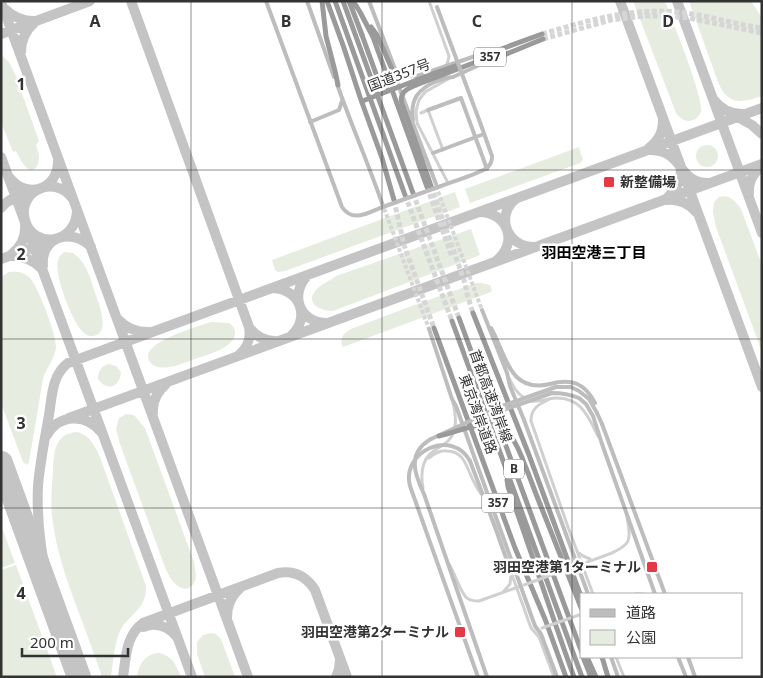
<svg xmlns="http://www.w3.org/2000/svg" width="763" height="678" viewBox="0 0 763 678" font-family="'Noto Sans','Noto Sans JP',sans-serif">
<rect width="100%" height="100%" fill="#fff"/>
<path fill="#e6ecdf" d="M633 1H665C671 18 705 100 701 112 699 117 694 121 689 121 683 121 679 117 676 113Z
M689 1H751L762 18V96C741 103 728 106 718 82Z
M1 55 9 62 15 74 39 141 36 145C37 149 39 153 39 157 39 167 33 175 25 166 21 162 19 156 16 151L13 152 1 122Z
M696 156a11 11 0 1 1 22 0a11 11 0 1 1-22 0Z
M579 147 583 160 580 163 470 203 465 189Z
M455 192 460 207 285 271 278 272 275 270 272 260Z
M724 196C732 197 736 202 741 209L762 265V352L716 227 713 212 714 202 719 197Z
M471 229 480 255 333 311C321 312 304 303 316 290 321 284 330 281 336 276Z
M65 252 73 253C87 262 91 281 96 296 100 305 110 335 93 336 89 337 86 335 83 332 72 322 54 274 58 261 59 256 61 254 65 252Z
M9 272C17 271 24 272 30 278 38 286 57 337 56 347 55 359 46 368 43 379L29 462 27 465 23 462 1 403V277Z
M476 283H481L490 285 492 290 491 292 343 347C339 339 343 333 351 329L409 307Z
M211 322 229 323C233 326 235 328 235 333 235 348 206 355 195 359 186 362 178 366 169 367 163 368 155 368 151 363 133 344 200 326 211 322Z
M109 364 116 366 121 372C120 387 107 392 98 379 98 371 101 366 109 364Z
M126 414 134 415 145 428 194 562C196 574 199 583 187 589 175 588 171 579 166 570L120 444 116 429 119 418Z
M77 432C90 435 94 445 100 457L146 586C147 610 128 614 119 633 114 646 113 663 111 677H102C94 654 86 631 77 608 67 580 57 553 53 523 50 505 52 487 53 469 54 451 55 434 77 432Z
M1 525 15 563 1 568Z
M16 565 57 677H1V570Z
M211 633 216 634 221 639 235 677H205L197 654V642L203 635Z
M159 653C172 656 176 664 181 677H137C139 664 145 654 159 653Z"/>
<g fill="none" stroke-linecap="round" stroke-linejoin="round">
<path stroke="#c4c4c4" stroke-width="10" d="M131 1 249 327C251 339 248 347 239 355
M620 1 762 387
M677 1 762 233
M1 2 248 677
M5 9C13 17 22 21 34 21
M1 34 90 1
M21 52C21 40 25 31 34 23
M714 100C721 109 730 114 742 114
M734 115 752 125 762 134
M649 148C659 140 663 132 663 120
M651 150C685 151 677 184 709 183
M1 157 192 677
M10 178C27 200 59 189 58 160
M749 194C748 183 753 173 762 166
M72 198C54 174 17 191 25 220 33 250 76 244 77 211
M517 198C494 215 507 247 534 247
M667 198C676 190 681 181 681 169
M667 200C679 199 688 203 696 212
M1 208C6 201 13 198 21 195
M479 212C508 212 519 243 496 261
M12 254C22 246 26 237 25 225
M12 256C24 256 33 260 41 268
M1 259 40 245
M43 266C40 237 72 227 91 247
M308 275C289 294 299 323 327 323
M273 288C300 289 311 318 291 336
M119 320C127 329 136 332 148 332
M249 327C256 337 264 341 275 341
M153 413C152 401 157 392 166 384
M69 418 762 164
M47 435C59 414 86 413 101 432
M51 600C43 562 36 525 38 486 40 462 45 438 49 415 52 396 52 375 68 363L762 108
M227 617C227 605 231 596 240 588
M143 627C156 622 168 626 177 637
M123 677C126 657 126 635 143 623L278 573C294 570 306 576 315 590L347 677
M336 677 339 669 340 660"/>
<path stroke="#c4c4c4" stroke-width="24" d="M1 463 79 677"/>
<path stroke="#d6d6d6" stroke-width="4" stroke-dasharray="4 2" stroke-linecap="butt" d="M436 186 482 310
M382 203 429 329"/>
<path stroke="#d6d6d6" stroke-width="5" stroke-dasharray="5 2.5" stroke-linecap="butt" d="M542 34C590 20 627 8 678 12 706 15 734 24 762 28
M543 39 611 20 644 16H668L689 18 762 33
M431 186 465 283 467 294 473 313
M427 187 452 257
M413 193 459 318
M405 195 452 321
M394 200 404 245 434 328"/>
<path stroke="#d0d0d0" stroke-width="3" d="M429 1 449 56 448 61 446 66
M421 113 428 110 443 150
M448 183 417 123 416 111 419 100 425 92 450 78
M509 378C513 386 517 394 525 398
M550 399C539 404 531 408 531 421L568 527 593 594
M531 401C540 402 546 399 555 398 581 397 588 416 598 436
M429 458C435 453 440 450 447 451 466 451 467 471 475 484 477 488 479 491 481 494
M423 488C421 477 421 464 429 455 435 449 443 446 448 441 458 431 456 416 453 403
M579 553 583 556 590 559
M449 564C454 571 461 594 467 598 470 601 474 601 479 601L518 587
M582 564C593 559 623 552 628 541 631 534 628 525 627 517
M511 572 531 628 539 637 554 677
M504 591 510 584 511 575
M635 594H644
M616 657 624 677"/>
<path stroke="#bdbdbd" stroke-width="4" d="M266 1 342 207C352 222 366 214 380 208
M307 1 334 77
M369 1 395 69C402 76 408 77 417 76L493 50
M394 74 436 184
M337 84C351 124 368 163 382 203
M428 110 461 98 487 169
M413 120C410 99 418 89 437 81 443 79 447 77 453 77L497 57
M310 122 339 110 342 101
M433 153 484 134
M441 186C451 182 482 173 488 167 491 164 492 160 492 156L481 125
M482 310 507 373 510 386 524 420 588 594
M491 328C506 354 509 394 550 384
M429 329 452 399 456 406 535 626 541 634 557 677
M579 398 586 404 593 416 602 444 655 594
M597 413 602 424
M431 439C407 453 414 473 424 494L487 677
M470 461 495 527 511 572
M611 657 618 677
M678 657 686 677
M688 657 695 677"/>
<path stroke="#9a9a9a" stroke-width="5" d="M322 1 326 36 335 71 338 85
M327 1 344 48 360 97 382 158 394 200
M335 1 405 195
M343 1 413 193
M349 1 362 35
M353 1 360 12 373 37 427 187
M371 27 377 35 395 76
M485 55 542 34
M435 73 458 65
M416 85 489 57 504 55 543 39
M414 137 431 186
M473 313 529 455 582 599
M459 318 582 653
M452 321 582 677
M434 328 515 548 545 619 566 677
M507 480 508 487C531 550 551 614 574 677
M540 504 582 610
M583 657 591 677
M587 657 596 677
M602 657 608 677"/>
<path stroke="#d0d0d0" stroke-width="3" d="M524 585 575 566
M542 628 582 614"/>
<path stroke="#bdbdbd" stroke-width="4" d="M437 7 481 125
M380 208 441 186
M550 384C571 378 585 383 595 403
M486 416 552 393C563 393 569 394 579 398
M602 424 665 594
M431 439 502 406 556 387H571L579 391 589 399 597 413
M470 461C452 428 401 451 410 486L478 677"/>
<path stroke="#9a9a9a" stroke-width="5" d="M362 35 380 85 385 88H390
M362 102 365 100 435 73
M414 137 402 104C399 93 406 89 416 85
M439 436C453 433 466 427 480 425 509 420 518 446 526 468 531 480 535 492 540 504"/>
</g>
<path fill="none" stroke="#333" stroke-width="1" stroke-opacity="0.55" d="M191 1V677M382 1V677M572 1V677M1 170H762M1 339H762M1 508H762"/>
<g fill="#e63946" stroke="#fff" stroke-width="2">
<rect x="603" y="176" width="12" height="12" rx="2.5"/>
<rect x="646" y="561" width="12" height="12" rx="2.5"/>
<rect x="454" y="626" width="12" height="12" rx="2.5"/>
</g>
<g text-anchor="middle" stroke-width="5" stroke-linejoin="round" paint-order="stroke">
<g fill="#fff" stroke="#707070" stroke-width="1">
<rect x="474" y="47.5" width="32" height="19" rx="4"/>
<rect x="504" y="459.5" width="20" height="19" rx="4"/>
<rect x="482" y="493.5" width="32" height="19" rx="4"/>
</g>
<g font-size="12" font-weight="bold" fill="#333">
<text x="490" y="61">357</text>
<text x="514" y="473">B</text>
<text x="498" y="507">357</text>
</g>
<g font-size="14" fill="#333" stroke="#fff">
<text transform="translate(399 75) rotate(-21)" y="5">国道357号</text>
<text transform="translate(491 396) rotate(70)" y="5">首都高速湾岸線</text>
<text transform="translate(478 414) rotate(70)" y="5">東京湾岸道路</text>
</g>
<g font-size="14" font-weight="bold" fill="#333" stroke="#fff" text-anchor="end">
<text x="620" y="187" text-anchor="start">新整備場</text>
<text x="641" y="572">羽田空港第1ターミナル</text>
<text x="449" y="637">羽田空港第2ターミナル</text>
</g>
<g font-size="15" font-weight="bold" fill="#000" stroke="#fff">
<text x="594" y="258">羽田空港三丁目</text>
</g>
</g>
<g font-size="16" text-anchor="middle" font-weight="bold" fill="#333" stroke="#fff" stroke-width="5" stroke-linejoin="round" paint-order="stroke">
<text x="95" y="27">A</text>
<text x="286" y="27">B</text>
<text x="477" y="27">C</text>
<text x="668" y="27">D</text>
<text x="21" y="90">1</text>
<text x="21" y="260">2</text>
<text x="21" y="429">3</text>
<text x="21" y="599">4</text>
</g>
<rect width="763" height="678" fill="none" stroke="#333333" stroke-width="5"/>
<rect x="580" y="593" width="162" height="65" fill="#ffffff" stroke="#adadad"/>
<rect x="590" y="609" width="25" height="8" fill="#bdbdbd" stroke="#adadad"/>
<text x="626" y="618" font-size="15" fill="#333333">道路</text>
<rect x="590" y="630" width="25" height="15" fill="#e6ecdf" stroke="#adadad"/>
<text x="626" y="643" font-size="15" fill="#333333">公園</text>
<path d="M22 648v8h106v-8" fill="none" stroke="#333333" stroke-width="2.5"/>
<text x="30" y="648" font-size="15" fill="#333333" stroke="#ffffff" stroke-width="4" paint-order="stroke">200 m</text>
</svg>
